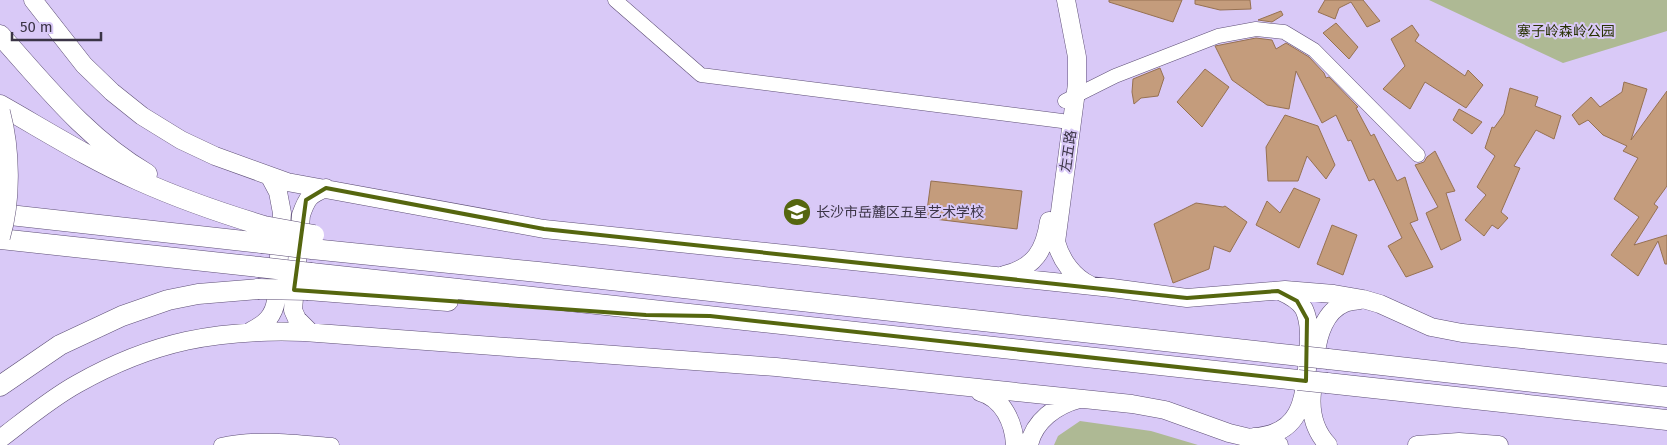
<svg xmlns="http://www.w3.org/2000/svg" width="1667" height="445" viewBox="0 0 1667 445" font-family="'Fira Sans','Noto Sans SC',sans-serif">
<rect width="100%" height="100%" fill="#d9c9f7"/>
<path fill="#aeb994" d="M1429 0H1667V31L1563 63Z
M1080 421 1151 431 1198 445H1054L1058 436Z"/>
<path fill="#c49c7c" stroke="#967152" d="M1109 0H1182L1173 22 1109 2Z
M1195 0H1250L1251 9 1220 10 1195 4Z
M1325 0H1363L1380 21 1367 27 1351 2 1339 8 1335 19 1318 12Z
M1281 11 1283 15 1272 22 1258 20Z
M1336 23 1358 47 1349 59 1323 33Z
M1412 25 1419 35 1415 41 1465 76 1468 70 1483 85 1466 108 1425 82 1410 109 1383 89 1405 66 1391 39Z
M1256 38 1272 40 1276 49 1286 43 1309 57 1324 73 1326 78 1329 77 1358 107 1356 108 1371 136 1374 134 1397 181 1405 177 1418 220 1410 223 1433 267 1406 277 1388 246 1402 238 1374 179 1369 181 1351 140 1348 141 1336 115 1322 123 1296 71 1289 109 1267 105 1232 80 1215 46Z
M1160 68 1164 78 1158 96 1141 98 1134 104 1132 92 1133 79Z
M1205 69 1229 87 1202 127 1177 102Z
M1624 82 1647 89 1631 140 1667 91V186L1654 204 1658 207 1634 245 1667 235V264H1665L1658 241 1638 276 1611 255 1639 217 1614 199 1638 158 1623 151 1627 146 1603 135 1588 120 1579 125 1572 115 1591 97 1600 107 1622 92Z
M1510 88 1538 97 1535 106 1561 116 1554 139 1536 130 1514 166 1520 168 1501 212 1508 218 1498 229 1492 225 1484 236 1465 220 1486 195 1477 187 1495 156 1485 148 1492 127 1494 128 1504 114Z
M1459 109 1482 122 1472 134 1453 120Z
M1285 115 1318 126 1335 165 1326 179 1307 156 1298 181H1268L1266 147Z
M1435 151 1455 191 1446 193 1461 240 1441 250 1426 213 1438 207 1415 165 1424 162 1427 157Z
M931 181 1022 191 1017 229 926 218Z
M1294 188 1320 199 1299 248 1256 225 1267 201 1280 213Z
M1196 203 1223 207 1225 206 1247 222 1230 252 1214 246 1209 269 1173 283 1154 224Z
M1332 225 1357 235 1343 275 1317 264Z"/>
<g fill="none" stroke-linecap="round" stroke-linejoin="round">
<defs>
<path id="minor" d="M615 0 701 75 1062 121
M1065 101 1115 76 1218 36 1256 29 1284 32 1314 50 1418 155
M221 445C257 437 296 442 332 445"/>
<path id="major" d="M33 0 84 65 112 92 142 116 181 140 215 156 287 182 544 229 1112 288 1187 298 1285 290 1334 294 1363 299 1380 304 1431 327 1462 333 1667 354
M1066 0 1077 57V84L1056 242C1061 260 1073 277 1090 285
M1004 275C1035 268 1045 249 1049 221
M251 331C265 324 274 316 276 300L282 213 278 192 270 177
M310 332 297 319 293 310 301 215C307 198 309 195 326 188
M1316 353C1318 335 1325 311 1345 303 1349 301 1355 301 1360 300
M980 392C1003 398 1014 423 1015 445
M1312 392C1310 411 1314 430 1328 445
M1254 437C1303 434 1304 398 1308 359 1309 343 1311 324 1304 309 1299 300 1289 295 1280 291
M0 439C25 420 50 399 77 384 153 341 218 329 304 332L776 367 1132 404 1165 410 1229 433 1279 445
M1029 445C1034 421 1056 405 1079 399
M1417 445 1459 442 1499 445"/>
<path id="highway" d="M0 35C45 85 87 139 147 174
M0 105C46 131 90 159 138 180 178 198 221 213 264 226
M0 214 262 243
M0 239 259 267
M312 249 538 272 1300 356
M311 273 1298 380
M308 290 448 301
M1328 359 1667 397
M1327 383 1667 420
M0 386 60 345 122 316 168 300 198 294 258 289"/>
</defs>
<use href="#minor" stroke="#5e4f76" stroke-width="15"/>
<use href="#major" stroke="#5e4f76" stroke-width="19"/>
<use href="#highway" stroke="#5e4f76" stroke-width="21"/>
<use href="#minor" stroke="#fff" stroke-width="14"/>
<use href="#major" stroke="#fff" stroke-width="18"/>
<use href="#highway" stroke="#fff" stroke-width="20"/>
<defs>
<path id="highway-bridge" d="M0 112C10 149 11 200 0 237
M264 226 314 235
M262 243 312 249
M259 267 311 273
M258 289 308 290
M1300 356 1328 359
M1298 380 1327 383"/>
</defs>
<use href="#highway-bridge" stroke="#5e4f76" stroke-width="21" stroke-linecap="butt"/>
<use href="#highway-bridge" stroke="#fff" stroke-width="20"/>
</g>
<path fill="none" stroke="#55660f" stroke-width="4" stroke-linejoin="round" d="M326 188 544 229 1187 298 1278 291 1297 301 1307 319 1306 381 710 316 646 315 294 290 306 200Z"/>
<defs>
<symbol id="school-disc" viewBox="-11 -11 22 22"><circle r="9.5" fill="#55660f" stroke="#d9c9f7"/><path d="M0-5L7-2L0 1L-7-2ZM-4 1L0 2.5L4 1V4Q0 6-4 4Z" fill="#fff"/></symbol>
</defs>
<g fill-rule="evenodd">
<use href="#school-disc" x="781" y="196" width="32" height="32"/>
</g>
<g text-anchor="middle" stroke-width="4" stroke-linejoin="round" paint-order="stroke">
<g font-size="14" fill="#283203" stroke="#d9c9f7">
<text x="1566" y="36">寨子岭森岭公园</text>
</g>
<g font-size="14" fill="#3b3446" stroke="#d9c9f7">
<text transform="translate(1068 151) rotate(-82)" y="5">左五路</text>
</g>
<g font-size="14" fill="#3b3446" stroke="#d9c9f7" text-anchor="start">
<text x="816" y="217">长沙市岳麓区五星艺术学校</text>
</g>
</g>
<path d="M12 32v8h89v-8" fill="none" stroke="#3b3446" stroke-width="2.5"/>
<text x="20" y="32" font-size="15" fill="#3b3446" stroke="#d9c9f7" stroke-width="4" paint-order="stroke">50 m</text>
</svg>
